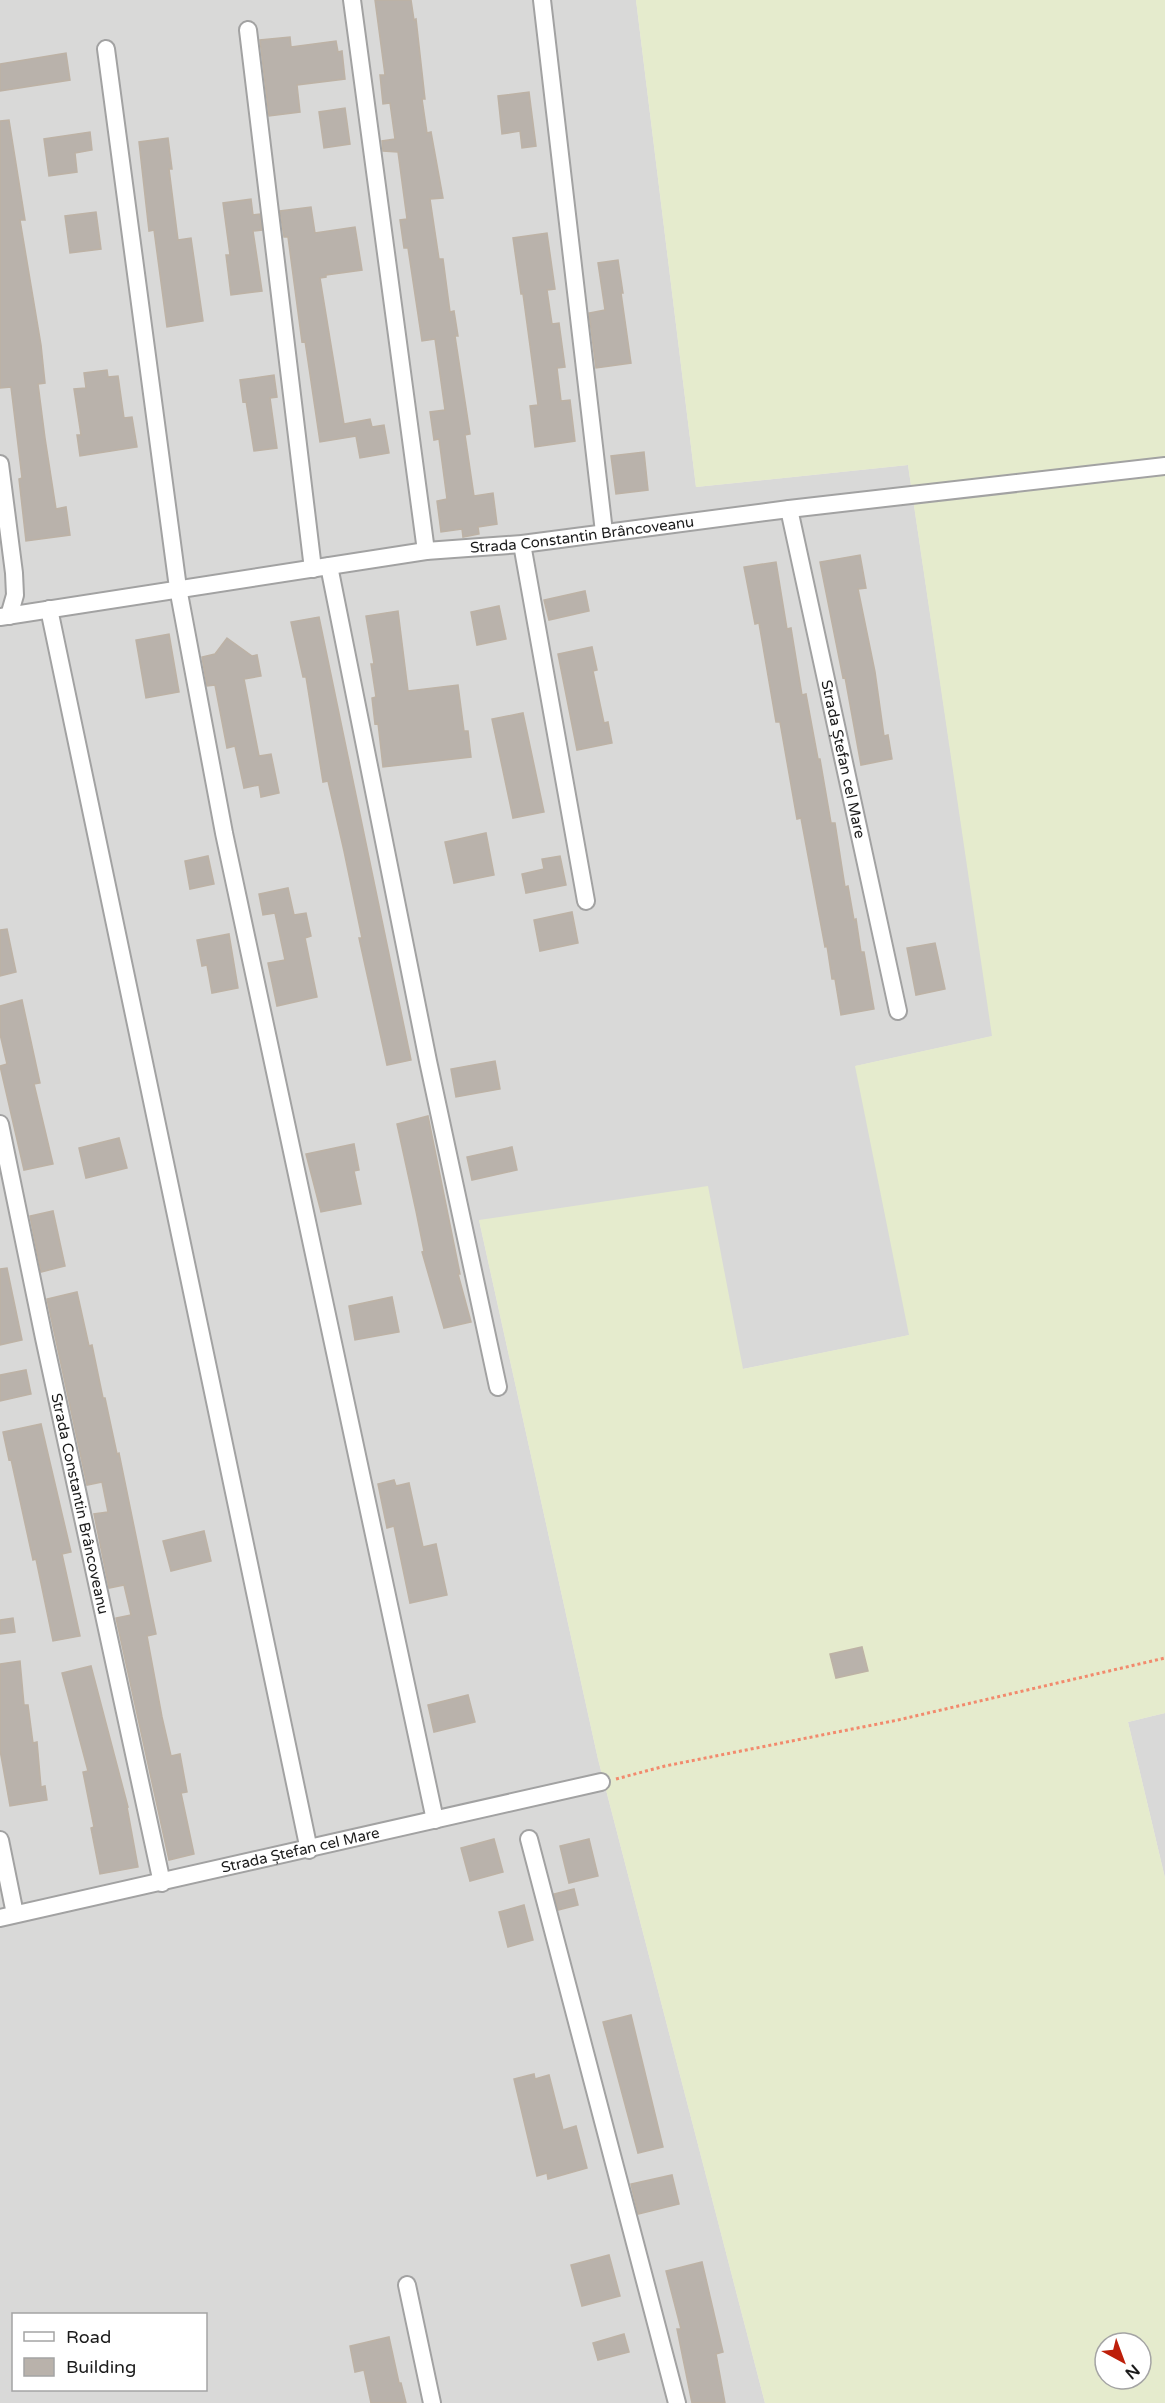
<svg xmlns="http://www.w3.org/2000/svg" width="1165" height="2403" viewBox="0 0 1165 2403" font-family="'Varela Round',sans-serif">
<rect width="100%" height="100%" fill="#edeae1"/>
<path fill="#d9d9d8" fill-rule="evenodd" d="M0 0H636L696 487 908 465 993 1036 856 1066 910 1335 743 1369 479 1220 598 1759 765 2403H0ZM14 2314H206V2390H14Z
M1165 1713V1878L1128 1722Z"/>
<path fill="#e5ebcd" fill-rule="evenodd" d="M636 0H1165V1713L1128 1722 1165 1878V2403H765L598 1759 479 1220 708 1186 743 1369 909 1335 855 1066 992 1036 908 465 696 487ZM1105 2343H1141V2379H1105Z"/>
<path fill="#b9b2ab" stroke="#bdb2a5" stroke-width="1.5" d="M375 0H411L414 20 416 19 425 99H422L427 133 431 132 443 198 430 199 439 259H443L450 312 454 311 458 336H455L470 434 465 435 474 496 493 493 497 524 478 527 479 534 463 537 462 529 441 532 437 501 447 499 439 439 434 440 430 412 445 410 435 339 422 341 408 248H404L400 220 407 219 398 152 383 151 382 141 395 139 390 103 383 104 380 75H385Z
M290 37 291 47 336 41 338 52 342 51 345 79 297 85 300 112 269 116 260 40Z
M66 53 70 80 0 91V64Z
M529 92 536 146 522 148 520 131 502 134 498 96Z
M345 108 350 144 324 148 319 112Z
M9 120 25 220H20L41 345 45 383 38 384 45 438 56 509 66 507 70 535 26 541 19 479 22 478 11 387 0 388V121Z
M90 132 92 150 75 153 77 172 49 176 44 139Z
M168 138 172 169H169L178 240 191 238 203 321 167 327 154 230 149 231 139 142Z
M251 199 253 215 260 214 262 230 253 231 262 291 231 295 226 255H230L223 203Z
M311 207 315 233 355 227 362 270 326 275V277L320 278 344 424 370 419 372 427 384 425 389 453 360 458 356 436 320 442 305 341 302 342 288 237H284L280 211Z
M96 212 101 249 70 253 65 216Z
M547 233 555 289 547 290 552 324 559 323 565 367 557 368 561 401 570 400 575 441 535 447 530 406 538 405 523 294H521L513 238Z
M618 260 623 293H621L631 363 596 368 589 313 605 310 598 263Z
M107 370 108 377 118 376 124 418 132 417 137 447 80 456 77 435H81L74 389 86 388 84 373Z
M274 375 277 397 270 398 277 448 254 451 246 401 243 402 240 380Z
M644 452 648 490 616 494 611 456Z
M860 555 866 588 858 589 875 672 884 736 888 735 892 759 861 765 845 677 843 678 820 562Z
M776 562 787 629 791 628 802 695 806 694 818 759H820L831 823H835L845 887 848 886 854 920 856 919 861 952H864L874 1009 841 1015 835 979H832L827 946 825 947 801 818 797 819 780 722H776L759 623 755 624 744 567Z
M585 591 589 611 549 620 544 600Z
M499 606 506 639 477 645 471 612Z
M398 611 408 691 458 685 464 731H468L471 757 383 767 378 723 375 724 372 698 376 697 371 664H374L366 616Z
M319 617 411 1060 387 1065 359 938H362L344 851 328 781 323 782 306 677H303L291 622Z
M169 634 179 692 146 698 136 640Z
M227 638 252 656 257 655 261 676 244 679 259 756 271 754 279 793 261 797 259 785 244 788 235 746 227 748 215 685 207 686 202 657 215 654Z
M592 647 597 670 593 671 604 723 608 722 612 743 577 750 558 654Z
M523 713 544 812 513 818 492 719Z
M486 833 494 875 454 883 445 842Z
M208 856 214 884 190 889 185 861Z
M560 856 566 885 526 893 522 874 544 869 542 859Z
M288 888 294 915 306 913 311 936 305 938 317 997 277 1006 268 963 285 960 275 913 263 915 259 894Z
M572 912 578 943 540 951 534 920Z
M7 929 16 972 0 976V930Z
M229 934 238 988 212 993 207 965 202 966 197 940Z
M935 943 945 989 916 995 907 948Z
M22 1000 40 1083 34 1084 53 1164 24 1170 0 1066 7 1064 0 1034V1006Z
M495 1061 500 1089 456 1097 451 1069Z
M428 1116 460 1274H458L471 1322 444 1328 422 1252 424 1251 416 1211 397 1124Z
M119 1138 127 1168 86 1178 79 1148Z
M354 1144 359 1170 354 1171 361 1204 321 1212 306 1154Z
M512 1147 517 1170 472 1180 467 1157Z
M53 1211 65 1266 41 1272 30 1216Z
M7 1268 22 1340 0 1345V1269Z
M77 1292 89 1346 92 1345 103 1398H105L117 1454 119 1453 156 1634 147 1636 162 1717 171 1756 180 1754 187 1792 181 1793 194 1854 169 1860 116 1618 131 1615 124 1585 109 1588 94 1514 108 1512 102 1482 87 1485 47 1299Z
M392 1297 399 1332 355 1340 349 1306Z
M26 1370 31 1394 0 1401V1375Z
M41 1424 71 1552 62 1554 80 1636 53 1641 36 1559 33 1560 11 1459 9 1460 3 1432Z
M394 1480 396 1486 409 1483 423 1547 436 1544 447 1595 410 1603 394 1526 387 1528 378 1484Z
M204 1531 211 1561 171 1571 163 1541Z
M13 1618 15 1632 0 1634V1620Z
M862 1647 868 1671 836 1678 830 1654Z
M20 1661 24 1705H28L33 1743 37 1742 41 1787 45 1786 47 1800 10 1806 0 1750V1664Z
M91 1666 128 1807H127L138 1867 100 1874 91 1828 94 1827 83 1772 88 1771 62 1673Z
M468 1695 475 1722 434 1732 428 1705Z
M494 1839 503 1872 470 1881 461 1848Z
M589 1839 598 1876 569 1883 560 1846Z
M574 1889 578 1905 558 1910 554 1894Z
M524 1905 533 1940 508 1947 499 1912Z
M631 2015 663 2147 638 2153 603 2022Z
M534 2074 535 2079 549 2075 563 2130 576 2126 587 2168 548 2179 547 2173 537 2176 514 2079Z
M672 2175 679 2204 638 2214 631 2184Z
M609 2255 620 2296 582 2306 571 2265Z
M702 2262 723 2352 716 2354 725 2403H692L677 2329H681L666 2271Z
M624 2334 629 2352 598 2360 593 2343Z
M389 2337 399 2383H401L406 2403H371L364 2370 355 2372 350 2346Z"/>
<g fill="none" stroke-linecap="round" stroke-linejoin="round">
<defs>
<g id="minor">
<path d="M352 0 426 551"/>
<path d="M542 0 604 532"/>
<path d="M248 30 313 569"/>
<path d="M106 49 178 588 224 833 435 1820"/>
<path d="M0 464 14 573 15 595 9 616"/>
<path id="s1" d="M789 509 898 1011"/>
<path d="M522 544 586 901"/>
<path d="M329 566 428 1061 498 1387"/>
<path d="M49 609 309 1850"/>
<path id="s2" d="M0 617 426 551 522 544 789 509 1165 466"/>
<path id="s3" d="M0 1124 44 1338 162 1883"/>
<path d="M529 1839 677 2403"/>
<path d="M0 1840 15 1914"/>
<path id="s4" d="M0 1918 601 1782"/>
<path d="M407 2285 432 2403"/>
</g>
</defs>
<use href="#minor" stroke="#a2a2a2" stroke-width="20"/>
<path stroke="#f28a6d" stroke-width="3" stroke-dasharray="3 3" stroke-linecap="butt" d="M616 1779 665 1766 898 1720 1165 1658"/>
<use href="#minor" stroke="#fff" stroke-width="16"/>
</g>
<g text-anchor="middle" stroke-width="4.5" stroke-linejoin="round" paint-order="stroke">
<g font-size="15" fill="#1b1b1b" stroke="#fff">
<text dy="5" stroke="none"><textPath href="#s2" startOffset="588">Strada Constantin Brâncoveanu</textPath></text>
<text dy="5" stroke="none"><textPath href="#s1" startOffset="256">Strada Ștefan cel Mare</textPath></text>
<text dy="5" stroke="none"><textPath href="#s3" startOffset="388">Strada Constantin Brâncoveanu</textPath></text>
<text dy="5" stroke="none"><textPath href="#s4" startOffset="308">Strada Ștefan cel Mare</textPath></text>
</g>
</g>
<rect x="12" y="2313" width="195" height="78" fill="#ffffff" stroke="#a4a4a4" stroke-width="1.5"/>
<rect x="24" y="2332" width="30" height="9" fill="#ffffff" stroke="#a4a4a4" stroke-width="1.5"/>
<text x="66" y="2343" font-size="18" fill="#1b1b1b">Road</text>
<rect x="24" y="2358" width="30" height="18" fill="#b9b2ab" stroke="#a4a4a4" stroke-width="1.5"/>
<text x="66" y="2373" font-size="18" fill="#1b1b1b">Building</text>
<g transform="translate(1123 2361) rotate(139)"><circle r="28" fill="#ffffff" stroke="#a4a4a4" stroke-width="1.5"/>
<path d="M0-4.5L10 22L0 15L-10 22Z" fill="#bd1f0a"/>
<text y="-9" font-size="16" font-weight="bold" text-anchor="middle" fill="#1b1b1b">N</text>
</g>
</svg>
